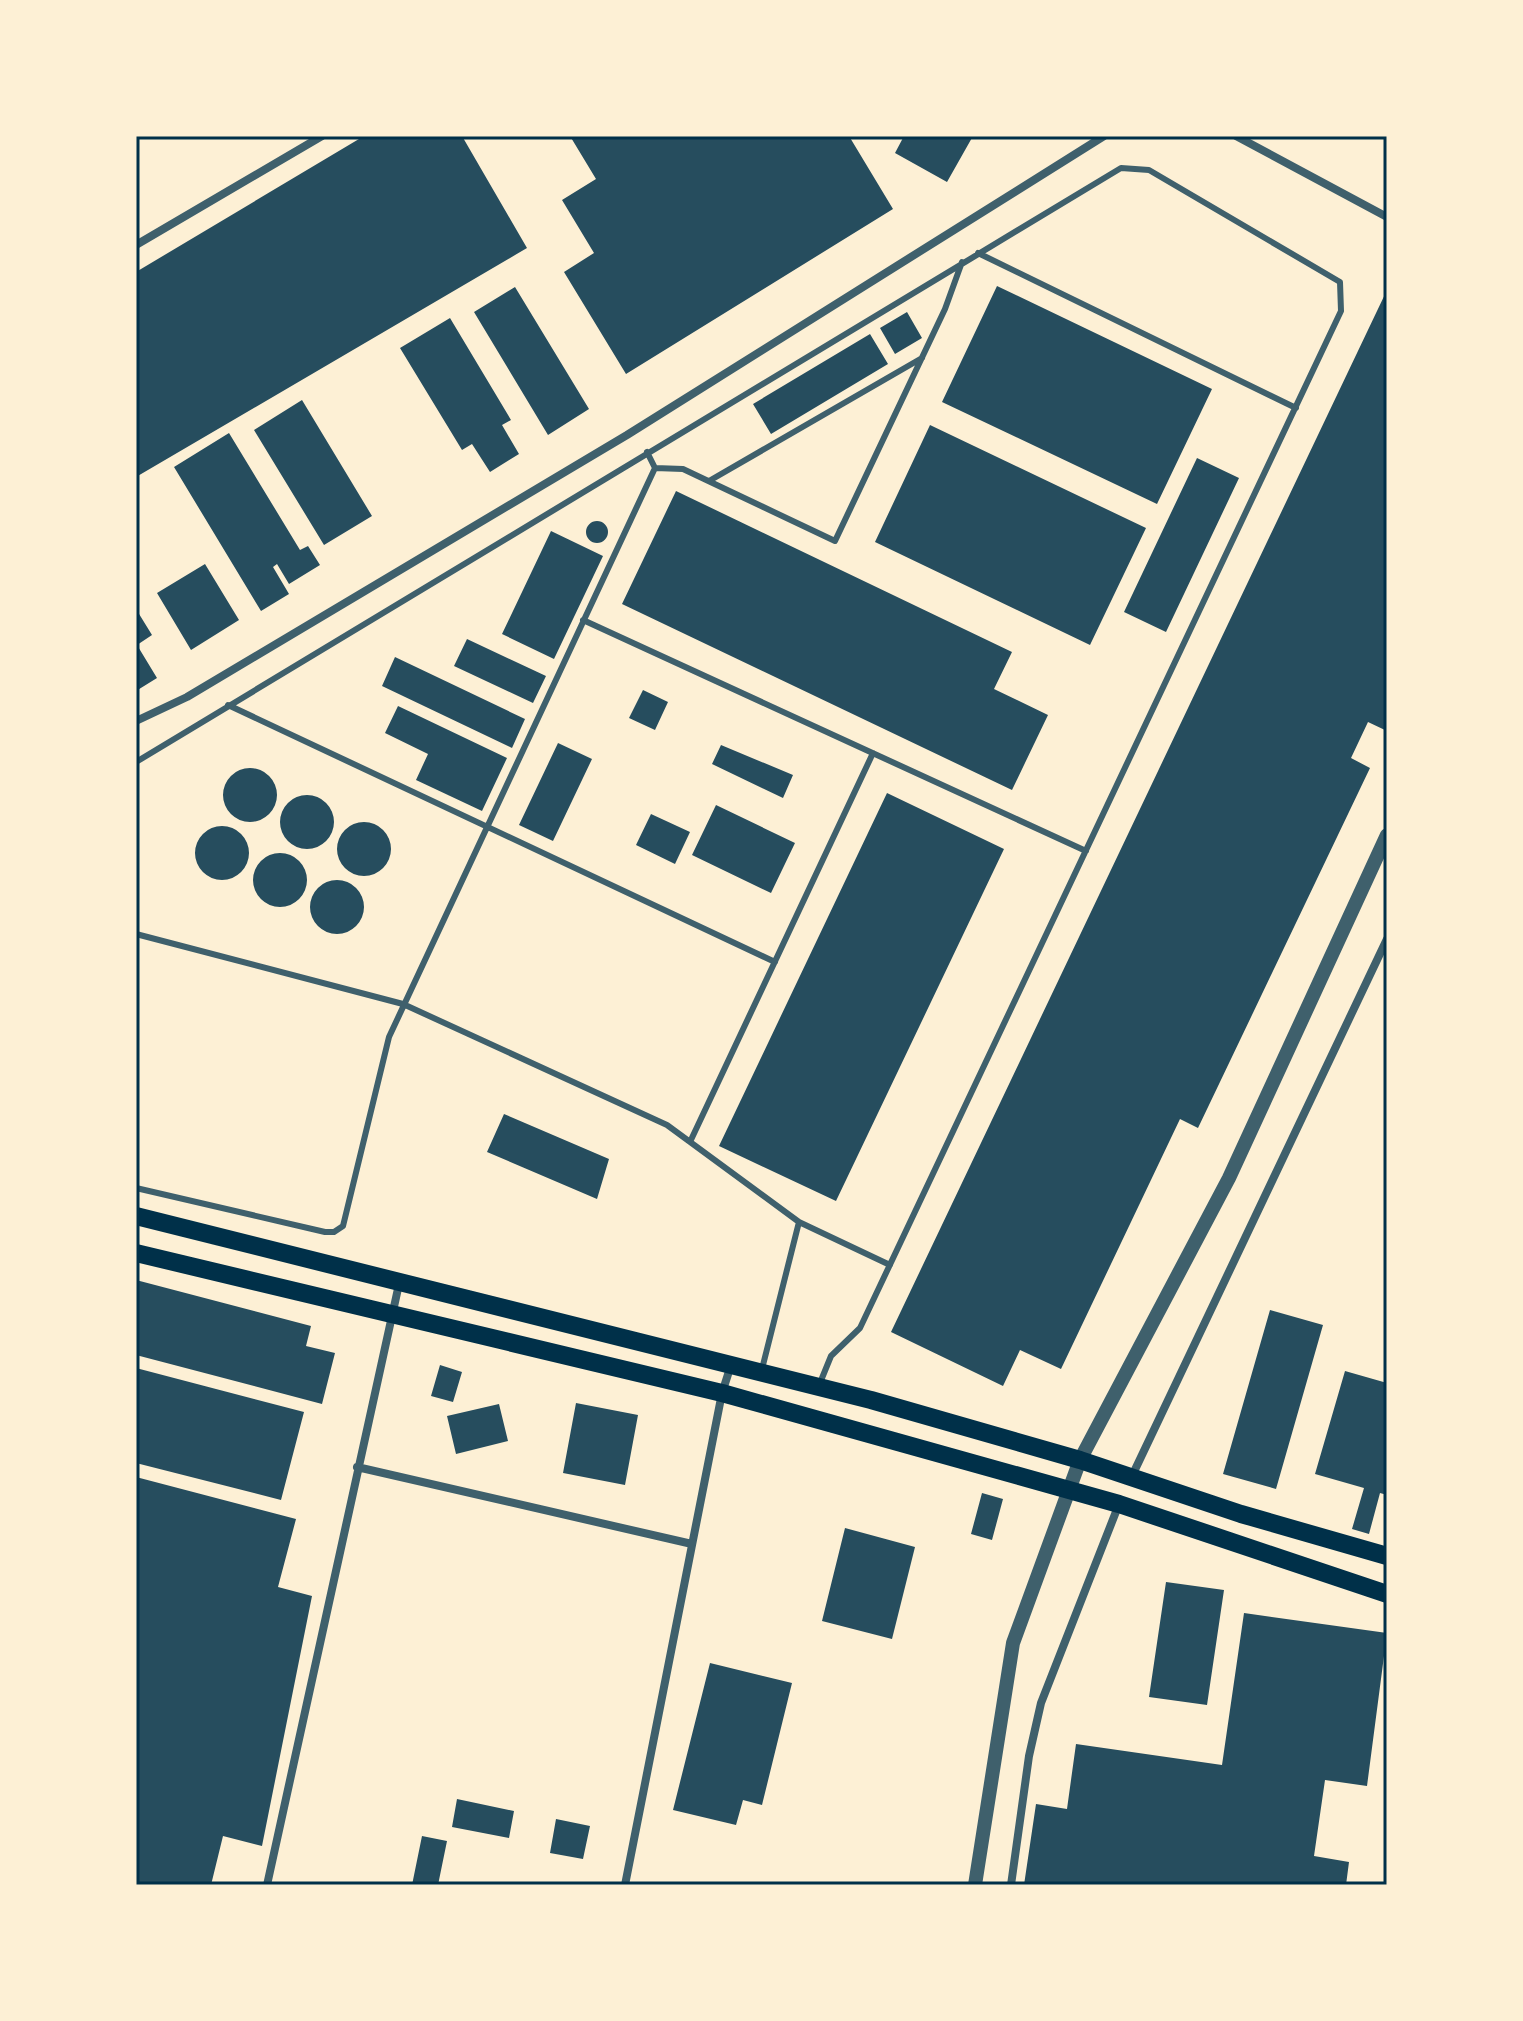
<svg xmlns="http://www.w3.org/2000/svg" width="1523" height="2021" viewBox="0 0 1523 2021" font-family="Literata,serif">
<rect width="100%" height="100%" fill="#fdf0d5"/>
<path fill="#264d5e" d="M364 136H462L527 248 136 477V272Z
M570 136H849L893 209 626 374 564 272 594 253 562 200 596 179Z
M904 136H973L947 182 895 153Z
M997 286 1212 389 1157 504 942 402Z
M515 287 589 409 548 435 474 312Z
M1387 290V731L1368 722 1351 758 1370 768 1198 1128 1180 1119 1061 1369 1020 1350 1003 1386 891 1332Z
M907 312 922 338 895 354 880 328Z
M450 318 511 420 502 425 519 454 490 472 472 444 462 450 400 348Z
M870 334 888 364 771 434 753 404Z
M302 400 372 516 324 545 254 430Z
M930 425 1146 528 1090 645 875 542Z
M229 433 300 550 308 546 320 565 289 584 277 564 273 567 289 594 261 611 174 467Z
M1197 458 1239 478 1166 632 1124 612Z
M676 491 1012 652 994 689 1048 715 1012 790 622 604Z
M586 532a11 11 0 1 1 22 0a11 11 0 1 1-22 0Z
M551 531 603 556 554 659 502 634Z
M205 564 239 620 191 650 157 593Z
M136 609 152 635 137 645 157 678 136 691Z
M467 639 546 676 533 703 454 666Z
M395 657 525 719 512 748 382 686Z
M643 690 668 702 655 730 629 718Z
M398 706 507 758 482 811 416 780 428 754 385 733Z
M558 743 592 759 553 841 519 825Z
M721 745 793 775 783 798 712 764Z
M223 795a27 27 0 1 1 54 0a27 27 0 1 1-54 0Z
M887 793 1004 849 836 1201 719 1146Z
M280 822a27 27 0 1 1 54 0a27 27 0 1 1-54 0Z
M716 805 795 843 771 893 692 855Z
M651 814 690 832 675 864 636 845Z
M337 849a27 27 0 1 1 54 0a27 27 0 1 1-54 0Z
M195 853a27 27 0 1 1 54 0a27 27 0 1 1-54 0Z
M253 880a27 27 0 1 1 54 0a27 27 0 1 1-54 0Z
M310 907a27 27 0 1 1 54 0a27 27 0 1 1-54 0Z
M504 1114 609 1159 597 1199 487 1152Z
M136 1280 311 1326 306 1346 335 1353 322 1404 136 1355Z
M1270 1310 1323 1325 1276 1489 1223 1474Z
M440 1365 462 1372 453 1402 431 1396Z
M136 1368 304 1412 281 1500 136 1463Z
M1345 1371 1387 1383V1495L1380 1493 1369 1534 1352 1529 1364 1488 1315 1474Z
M576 1403 638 1415 625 1485 563 1473Z
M499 1404 508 1441 456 1454 447 1416Z
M136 1477 296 1519 278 1587 312 1596 262 1846 223 1836 211 1885H136Z
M982 1493 1003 1499 992 1540 971 1534Z
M845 1528 915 1547 892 1639 822 1621Z
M1166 1582 1224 1590 1207 1705 1149 1697Z
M1244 1613 1387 1633 1367 1786 1325 1780 1314 1856 1349 1862 1346 1885H1024L1036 1804 1067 1809 1076 1744 1222 1765Z
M710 1663 792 1683 762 1805 743 1800 736 1825 673 1810Z
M457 1799 514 1811 509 1838 452 1827Z
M556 1819 590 1826 583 1859 550 1853Z
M422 1836 447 1841 438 1885H412Z"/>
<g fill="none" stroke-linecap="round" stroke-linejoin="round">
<path stroke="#3f606c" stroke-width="6" d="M978 253 1296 408
M655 468 683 469 835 541 945 309 962 262
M709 481 922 358
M583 620 1086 851
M228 705 775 962
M136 762 1121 168 1149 170 1340 282 1341 311 860 1328 831 1356 820 1383
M136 934 403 1004 667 1125 799 1222 890 1265
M690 1142 873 753
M136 1188 325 1232H334L343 1226 389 1037 655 468 647 452
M762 1369 799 1222"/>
<path stroke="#3f606c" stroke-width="8" d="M1236 136 1387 217
M136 245 322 136
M136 721 187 697 627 435 1104 136
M357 1467 692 1544
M1132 1476 1387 939
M267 1885 399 1284
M625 1885 722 1393 731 1365
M1011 1885 1029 1756 1041 1703 1119 1504"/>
<path stroke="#3f606c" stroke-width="14" d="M975 1885 1013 1643 1080 1460 1229 1178 1387 835"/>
<path stroke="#003049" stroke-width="18" d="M136 1216 871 1400 1080 1460 1241 1514 1387 1556
M136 1253 722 1393 1119 1504 1387 1594"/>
</g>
<rect width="1523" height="2021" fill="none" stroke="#fdf0d5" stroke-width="276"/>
<rect x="138" y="138" width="1247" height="1745" fill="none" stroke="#003049" stroke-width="3"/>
</svg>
